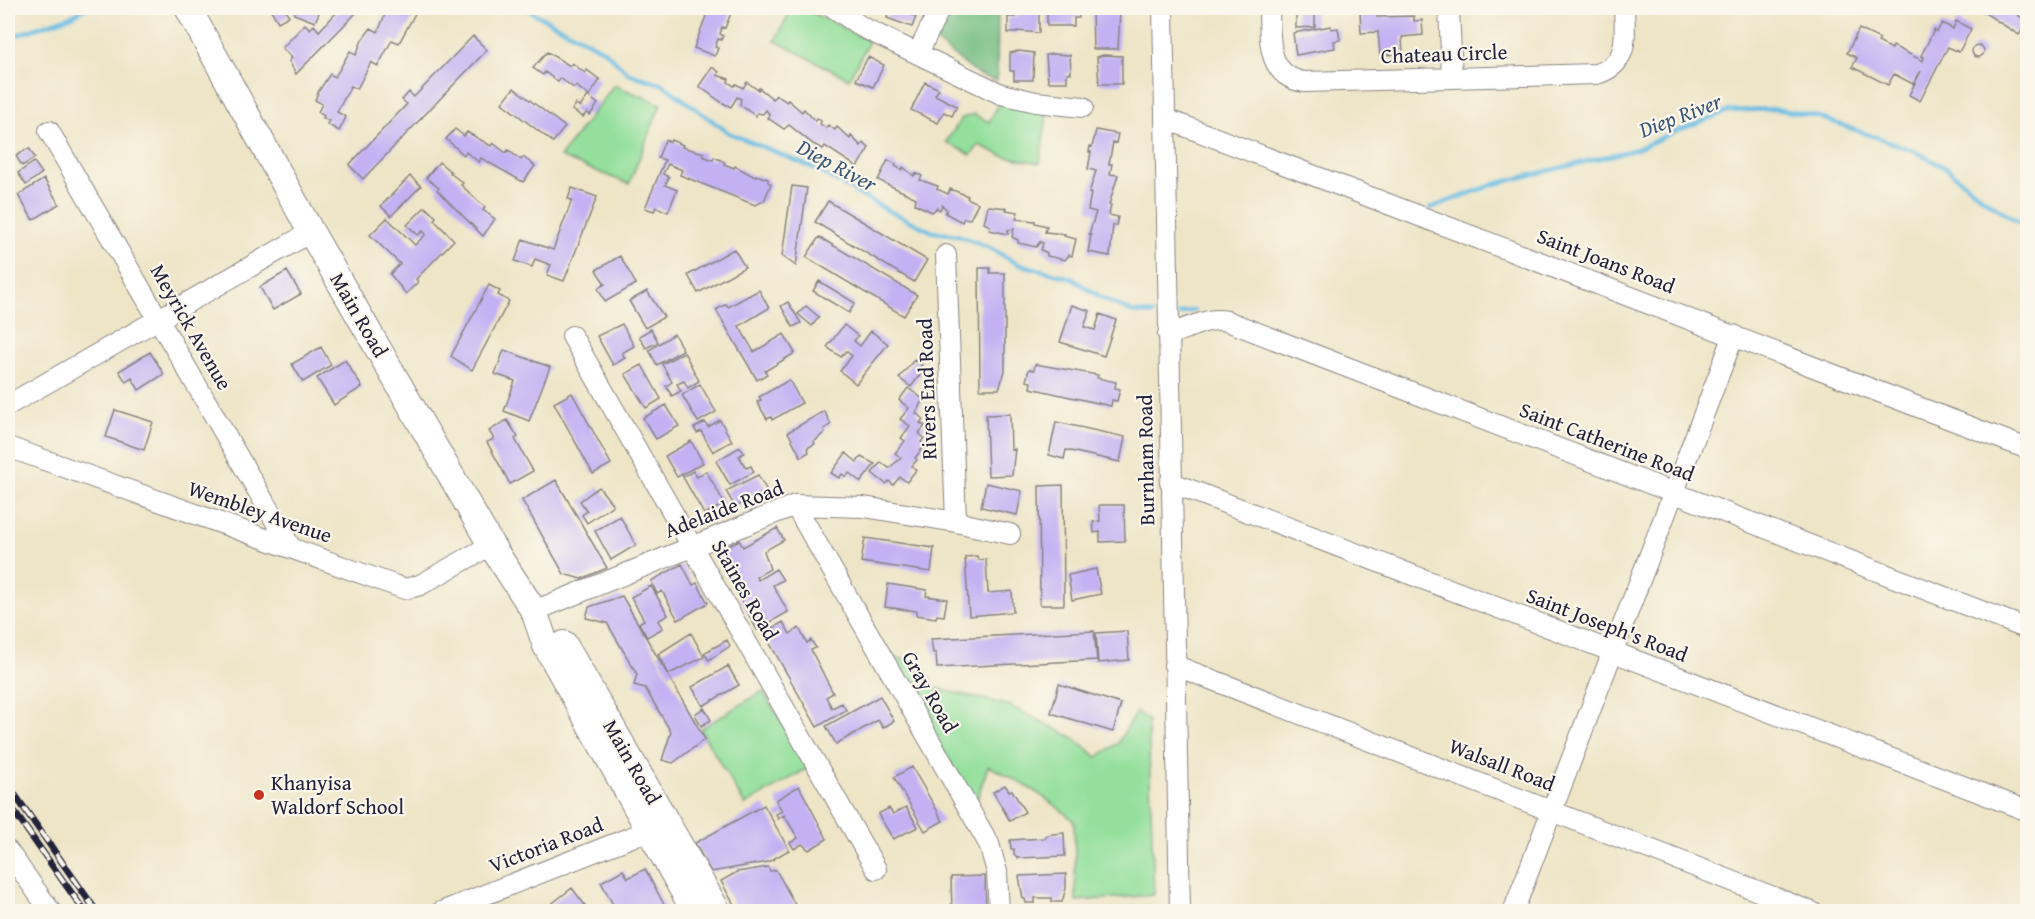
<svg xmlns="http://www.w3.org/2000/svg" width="2035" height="919" viewBox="0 0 2035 919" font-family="'Gentium Book Plus',serif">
<rect width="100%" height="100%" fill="#fbf7ec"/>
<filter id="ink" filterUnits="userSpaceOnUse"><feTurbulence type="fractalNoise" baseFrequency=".0167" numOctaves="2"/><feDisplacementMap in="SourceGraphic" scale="12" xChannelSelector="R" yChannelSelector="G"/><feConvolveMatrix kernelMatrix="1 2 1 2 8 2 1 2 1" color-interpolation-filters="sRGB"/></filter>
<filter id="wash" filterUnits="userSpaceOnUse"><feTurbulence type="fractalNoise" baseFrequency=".008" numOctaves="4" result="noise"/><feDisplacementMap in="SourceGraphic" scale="24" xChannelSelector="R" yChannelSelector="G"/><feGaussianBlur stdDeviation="1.35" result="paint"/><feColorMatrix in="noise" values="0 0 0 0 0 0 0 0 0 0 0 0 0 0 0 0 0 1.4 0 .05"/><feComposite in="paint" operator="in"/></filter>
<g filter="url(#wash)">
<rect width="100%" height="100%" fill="#eee5c7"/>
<path fill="#93df9b" stroke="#5a806b" stroke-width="1.5" d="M792 8H803L869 41 849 79 775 41Z
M614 85 661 104 629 184 560 157Z
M999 103 1047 114 1040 163 1003 156 979 145 971 155 946 142 962 118 973 114 989 122Z
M890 657 921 662 934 688 1008 705 1074 738 1097 757 1118 743 1136 712 1148 721 1154 895 1076 901 1074 821C1047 797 1021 781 988 766L975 805Z
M763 691 808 768 745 805 700 729Z"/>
<path fill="#76be83" stroke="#4c705f" stroke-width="1.5" d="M957 8H998L997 81 977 74 936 42 942 24Z"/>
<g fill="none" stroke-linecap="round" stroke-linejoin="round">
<path stroke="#66bbe2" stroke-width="4.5" d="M524 8 605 51 629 74 662 84 729 133 811 167 889 211 933 232 958 235 992 249 1018 264 1071 278 1102 298 1132 312 1152 314
M8 38 72 16 86 8
M1430 208 1495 184 1637 149 1674 132 1729 111 1775 109 1816 116 1912 150 1946 168 1984 199 2028 228
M1179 314 1194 310"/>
</g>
<g id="blocks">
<path fill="#c3b1f3" d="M276 8H292L286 11 289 16 278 22 271 10Z
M296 8H327L326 10 321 8 315 22 294 14Z
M341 8H361L296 74 289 61 292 58 282 48 305 24 310 29 314 25 319 31Z
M392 8H418L399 43 392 40 378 66 371 62 357 89 351 86 337 112 346 117 339 131 327 124 329 121 323 118 324 116 318 112 322 104 315 100 318 92 330 74 335 77 350 51 356 55 362 40 371 28 378 32 386 12 388 14Z
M709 8H730L728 12 731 13 725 28 722 27 720 34 723 36 721 40 718 39 715 47 718 48 715 56 694 48Z
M889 8H910L908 13 916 17 912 27 887 18Z
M1047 8H1079V18H1074V26H1047Z
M1977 8H2009L2028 23 2019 35Z
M1377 9V17L1414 16V21L1422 20 1423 35 1402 37 1403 54 1380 55 1378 32 1361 33 1360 10Z
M1092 10 1120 11 1118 49H1093Z
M1315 10V27L1296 28V11Z
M1016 13H1039V33L1017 31V33H1008V17H1016Z
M1956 21 1971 29 1959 52 1948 47 1920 101 1909 95 1921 71 1913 84 1894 74 1888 85 1852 67 1857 58 1847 53 1859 29 1880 39 1878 42 1892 49 1893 46 1923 61 1924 57 1921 56 1934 30 1937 32 1942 23 1953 29Z
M1331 26V29L1338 28 1340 40 1334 41 1335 48 1296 55 1293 33Z
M473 36 487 50 363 179 349 165 407 104 402 100 409 92 414 97Z
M1972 51a6 6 0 1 1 12 0a6 6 0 1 1-12 0Z
M1018 51 1034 53 1033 80H1014V71H1010V53Z
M547 52 570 66 572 63 585 73 587 70 600 80 589 96 576 86 574 88 560 78 558 82 545 72 543 75 533 68Z
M1052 54 1070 55 1071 73H1067V82H1048L1046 55Z
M1103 55 1122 56V84H1099L1097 57Z
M868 57 884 65 873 87 856 80Z
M712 67 719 72 717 75 729 79 728 82 734 86 736 84 743 88 747 82 758 90 759 88 773 99 776 95 787 102 788 100 802 112 804 109 815 121 817 118 821 121 820 124 826 128 828 125 835 130 837 127 850 139 851 136 861 146 863 143 869 148 857 167 825 146 823 149 813 144 789 125 784 129 768 118 770 115 766 110 763 114 757 113 756 116 740 105 741 99 737 97 731 107 721 102 699 86Z
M925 82 939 89 935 95 957 106 952 116 944 112 938 123 911 110Z
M514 88 565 127 553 142 502 103Z
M588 96 598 104 590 115 587 112 583 117 572 110 576 104 580 107Z
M455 129 464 136 467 132 491 146 493 143 506 153 508 150 521 160 523 157 535 166 523 182 481 158 479 162 466 152 464 155 446 139Z
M1096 130 1118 134 1116 143 1113 142 1109 164H1112L1110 174 1118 175 1109 205H1111L1109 215 1118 217 1116 226 1113 225 1110 256 1088 252 1091 235 1089 234 1096 212 1088 210 1091 193H1089L1096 171 1088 169 1091 152H1089L1090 146 1092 147Z
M665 140 670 142 671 140 683 145 682 147 704 153 703 156 713 160 714 157 725 162 724 164 734 168 735 166 755 177 756 175 768 179V182L771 184 764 201 755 205 680 175 682 170 668 164 663 174 669 177 665 185 677 190 668 212 656 207 654 211 645 208 665 160 658 158Z
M29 148 35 158 22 166 16 156Z
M888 160 896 164 895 166 902 170 903 167 914 176 915 173 922 176 920 180 938 186 937 189 948 194 950 189 968 196 967 198 978 203 970 219 964 218 962 222 945 213 947 210 942 205 940 210 937 208 932 212 915 204 916 198 878 180Z
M34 162 42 173 26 185 18 173Z
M439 162 451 172 450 173 463 183 461 185 485 207 483 210 495 219 483 236 437 190 439 188 426 178Z
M410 176 421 186 391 216 381 206Z
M44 179 59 204 33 220 18 195Z
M792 186 807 188 796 266 782 256Z
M572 188 597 197 564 281 547 275 551 265 535 259 532 267 515 261 523 239 553 250 572 200 568 199Z
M828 201 927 260 914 282 815 222Z
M988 206 1007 208 1006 210 1018 212 1016 219 1035 221V223L1047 226 1045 232 1065 234 1064 236 1076 239 1072 256 1069 255 1065 260 1047 256V253L1041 250 1043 243 1040 242 1036 247 1018 243V240L1012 237 1014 229 1008 230V234L989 230 990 226 984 223Z
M425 207 436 217 434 220 454 240 416 279 418 282 406 294 390 274 400 264 370 235 387 218 415 245 426 234 423 231 418 235 407 225Z
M819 237 917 295 904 316 806 257Z
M734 249 745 267 698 293 688 275Z
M620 256 636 284 605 302 598 288 605 284 596 270Z
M979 268H990V273H1005V371L999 389H980Z
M287 271 301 294 273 310 260 287Z
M819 281 855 303 849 313 813 291Z
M489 285 500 291 498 295 509 301 472 370 451 356Z
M759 290 769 308 739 326 754 352 784 334 795 353 765 371 767 374 757 380 716 310 726 304 728 307Z
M647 291 664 317 645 328 629 301Z
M788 302 801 323 793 327 781 306Z
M1072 305 1090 311 1084 327 1095 330 1100 314 1116 320 1104 356 1060 342Z
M806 306 819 317 812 326 798 314Z
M622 324 634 346 622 353 625 358 613 365 597 336Z
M844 325 858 336 854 341 860 346 871 331 888 344 856 384 840 371 852 356 846 351 841 357 827 347Z
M651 329 658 342 646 348 639 336Z
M674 334 683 350 657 365 649 350Z
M321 347 331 365 303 382 292 364Z
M504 350 550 367 529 421 504 411 515 381 495 374Z
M150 352 164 374 139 390 132 378 126 382 119 371Z
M684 352 699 381 688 388 684 381 677 384 681 391 672 396 666 386 672 382 662 364Z
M345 360 362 387 334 405 317 378Z
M914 360 922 365 918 369 922 372 911 387 899 378Z
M1035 364 1098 375 1097 378 1116 382 1115 388 1120 389 1117 401 1112 400 1111 406 1030 388 1031 382 1026 381 1029 369 1034 370Z
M642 365 661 399 646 408 625 374Z
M789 380 802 403 772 420 771 417 767 419 757 402 761 400 759 397Z
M700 384 716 412 698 422 682 395Z
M908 388 923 399 916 413 923 419 920 423 925 426 919 433 924 438 921 442 925 445 915 458 917 460 912 466 916 470 907 482 900 477 893 485 889 481 886 484 872 473 881 462 889 468 901 458 895 453 905 441 901 438 910 426 900 419 909 408 899 400Z
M572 393 611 464 593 474 554 403Z
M666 405 679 426 656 439 643 418Z
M115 410 153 422 144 450 106 437Z
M824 411 831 424 824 429 825 432 814 442 815 444 807 448 809 452 801 457 788 432Z
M1010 414 1011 450 1015 449 1012 475 988 476 986 415Z
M507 420 518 437 515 439 533 471 510 484 487 442 494 439 489 431Z
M720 420 732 441 713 452 701 431 697 433 694 428 705 422 708 427Z
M1056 422 1125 437 1120 462 1066 450 1064 459 1049 455Z
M691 441 703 463 677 477 665 456Z
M740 447 744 453 739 456 746 468 751 466 754 472 730 485 716 461Z
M846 453 857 462 861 457 875 464 861 482 849 473 846 477 842 474 839 478 831 473Z
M693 471 697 477 706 471 725 504 704 514 683 477Z
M758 475 767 491 735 507 726 491Z
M556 480 607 568 581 579 564 574 522 500Z
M986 483 1022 491 1017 515 981 507Z
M1063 485 1064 605H1040L1039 486Z
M599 487 613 505 587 523 582 515 587 511 580 501Z
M1099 505H1124L1125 541 1100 542V532L1094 533 1093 522 1100 521Z
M620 516 636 545 611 560 595 531Z
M777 528 784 540 764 551 770 569 756 577 758 580 776 569 783 580 773 585 788 612 757 630 716 553 739 540 743 547Z
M865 538 934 548 931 572 861 562Z
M977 556 978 560 986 559 988 593 1012 591 1013 612 969 616 965 557Z
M682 564 693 585 697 583 708 603 678 620 662 591 657 594 651 581Z
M1096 569 1101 594 1072 600 1068 575Z
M888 584 927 590 926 596 947 599 944 616 937 615 936 618 916 615V611L885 607Z
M651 586 668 615 658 621 663 628 647 637 639 623 644 620 631 597Z
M622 596 705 739 673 763 662 760 671 732 645 688 634 685 637 674 607 623 586 618 589 607Z
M783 622 790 634 799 628 807 643 811 640 816 648 811 650 833 693 826 697 832 708 842 703 846 710 817 727 764 633Z
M1094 631 1097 660 937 668 936 653H933L931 639Z
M1127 631 1129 660 1098 663 1096 633Z
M691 633 704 657 669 674 658 654Z
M727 640 730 646 709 660 704 653Z
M728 666 739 685 703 706 692 687Z
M1059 684 1121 704 1113 732 1051 713Z
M880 696 894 721 883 728 878 720 836 744 826 726Z
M704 708 711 720 701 726 695 714Z
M912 767 943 821 925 831 894 777Z
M1005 785 1009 791 1012 790 1025 812 1010 821 993 792Z
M799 786 827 839 809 850 802 844 794 849 790 843 798 838 784 815 778 819 776 814 782 811 776 800Z
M764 805 789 850 768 862 711 872 695 843Z
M906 807 918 827 893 839 878 814 889 808 893 814Z
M1064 833 1065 856 1018 858 1014 854V849H1011L1010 840 1045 838V836L1052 834Z
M768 867 770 871 776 870 799 912H738L721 881 737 872Z
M645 869 668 912H617L601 882 623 870 628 878Z
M1066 874V888L1062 902H1052V898H1035V903H1026L1025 899H1023L1019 876Z
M985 876 986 912H952L951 877Z
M572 888 590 912H541Z"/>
</g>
</g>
<g filter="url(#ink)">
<use href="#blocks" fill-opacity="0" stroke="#888481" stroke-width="1.5"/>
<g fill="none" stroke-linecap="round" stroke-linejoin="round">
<defs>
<path id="minor" d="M834 8 862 27 1001 94 1036 102 1083 107
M1163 8 1180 912
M1269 8C1270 38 1266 77 1305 82L1596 74C1630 65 1625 35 1624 8
M1449 8 1452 78
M918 53 940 8
M1166 119 2028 449
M49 131 291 548
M946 255 956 522
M1168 334C1188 330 1207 316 1227 321L2028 629
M572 336 876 869
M8 405 311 232
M8 447 405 589 420 585 491 545
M1170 482 2028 811
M795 505 989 844 997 872 999 912
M534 611 795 505 864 507 956 522 1010 534
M1174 665 1812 912
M8 851 51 912
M441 912 662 825
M1513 912 1734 335"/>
<path id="major" d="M188 8 311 232 491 545 534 611 546 646 695 912
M564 644 718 912"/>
</defs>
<use href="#minor" stroke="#888481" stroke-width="22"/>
<use href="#major" stroke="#888481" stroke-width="28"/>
<use href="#minor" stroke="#fff" stroke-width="20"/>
<use href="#major" stroke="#fff" stroke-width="26"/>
<defs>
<path id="rail" d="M8 785 97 912
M8 803 85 912"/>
</defs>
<use href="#rail" stroke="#22223b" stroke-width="7"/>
<use href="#rail" stroke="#fbf7ec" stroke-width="4.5" stroke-dasharray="14" stroke-linecap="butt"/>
</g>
</g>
<circle fill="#c8321e" stroke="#fbf7ec" stroke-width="2" cx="259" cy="795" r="6"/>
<g text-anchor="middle" stroke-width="4.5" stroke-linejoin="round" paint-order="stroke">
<g font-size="21" fill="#22223b" stroke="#fbf7ec">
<text transform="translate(1444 54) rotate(-2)" y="7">Chateau Circle</text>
<text transform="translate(1606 261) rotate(21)" y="7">Saint Joans Road</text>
<text transform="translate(359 315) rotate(60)" y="7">Main Road</text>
<text transform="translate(191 327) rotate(60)" y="7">Meyrick Avenue</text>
<text transform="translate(927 389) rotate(-92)" y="7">Rivers End Road</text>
<text transform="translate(1607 442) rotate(21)" y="7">Saint Catherine Road</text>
<text transform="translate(1146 460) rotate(-91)" y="7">Burnham Road</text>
<text transform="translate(724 509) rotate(-21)" y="7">Adelaide Road</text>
<text transform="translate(260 512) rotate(19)" y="7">Wembley Avenue</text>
<text transform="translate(745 590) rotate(60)" y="7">Staines Road</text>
<text transform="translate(1607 625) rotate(21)" y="7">Saint Joseph's Road</text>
<text transform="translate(930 692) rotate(60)" y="7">Gray Road</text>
<text transform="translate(632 762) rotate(60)" y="7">Main Road</text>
<text transform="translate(1502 765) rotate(21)" y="7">Walsall Road</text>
<text transform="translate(546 845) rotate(-21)" y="7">Victoria Road</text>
</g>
<g font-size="21" fill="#22223b" stroke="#fbf7ec" text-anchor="start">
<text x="271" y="790">Khanyisa<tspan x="271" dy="24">Waldorf School</tspan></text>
</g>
<g font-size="22" font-style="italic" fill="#3a5875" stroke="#fbf7ec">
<text transform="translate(1680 115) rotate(-21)" y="8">Diep River</text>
<text transform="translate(837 165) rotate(28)" y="8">Diep River</text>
</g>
</g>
<rect width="2035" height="919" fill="none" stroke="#fbf7ec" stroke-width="30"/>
</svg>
